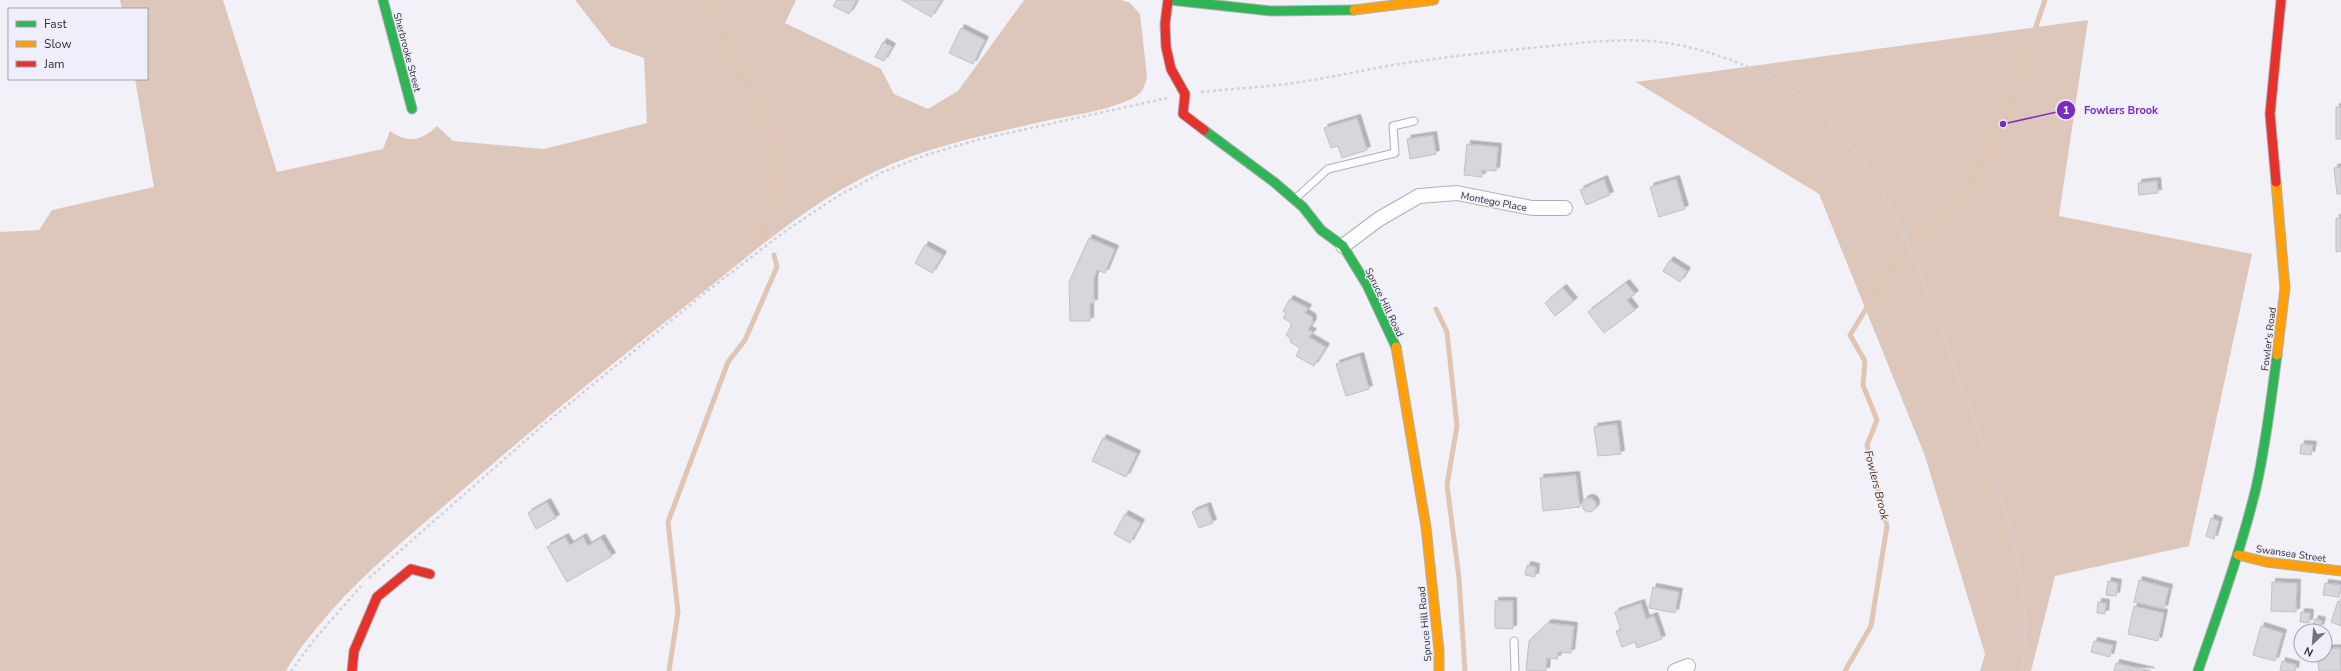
<svg xmlns="http://www.w3.org/2000/svg" width="2341" height="671" viewBox="0 0 2341 671" font-family="'Nunito Sans',sans-serif">
<defs>
<filter id="shadow"><feDropShadow dx="3.5" dy="-3.5" stdDeviation="0" flood-color="#0004"/></filter>
</defs>
<rect width="100%" height="100%" fill="#f2f1f8"/>
<path fill="#ddc7bb" d="M120 0H223L277 172 383 149 390 131C409 144 421 141 437 126L453 141 544 149 647 123 644 58 611 46 575 0H796L785 23 881 69 894 94 928 109 958 91 1024 0H1121L1130 3 1140 14 1147 77C1145 86 1142 94 1133 98 1110 110 1075 115 1050 120 997 132 944 143 894 163 824 192 765 242 707 289 625 353 544 419 466 487 419 528 372 565 331 611 315 630 298 649 286 671H0V232L39 230 52 210 154 187 135 79H147V9H122Z
M2088 20 2059 216 2252 254 2189 546 2055 576 2031 671H1980L1985 654 1925 456 1819 194 1636 82Z"/>
<g fill="none" stroke-linecap="round" stroke-linejoin="round">
<path stroke="#e0c5b4" stroke-width="5" d="M710 0 738 72 761 101 779 174 765 223V238
M1436 309 1447 332 1457 426 1447 485 1459 578 1465 671
M669 671 678 612 668 522 728 362 745 340 777 267 774 255
M1845 671 1871 626 1887 526 1867 445 1877 420 1863 385 1865 361 1850 335 1901 252 1965 191 2003 124 2045 0"/>
</g>
<path fill="#d6d6db" stroke="#c0c0c5" filter="url(#shadow)" d="M837 0H857L849 14 833 6Z
M902 0H942L931 17Z
M961 28 985 40 973 64 949 53Z
M883 42 892 47 884 61 875 57Z
M2336 107H2341V139H2336Z
M1357 118 1367 150 1342 158 1338 146 1331 148 1324 128Z
M1433 135 1436 154 1410 159 1407 139Z
M1467 144 1498 147 1496 171 1482 170V177L1464 175Z
M2341 167V194H2337L2334 168Z
M1604 179 1610 195 1586 205 1580 190Z
M1676 179 1685 209 1659 217 1650 187Z
M2157 181 2158 193 2139 195 2138 183Z
M2336 218H2341V251L2336 252Z
M1089 238 1115 249 1105 273 1097 270 1094 279V303H1090V321H1070L1069 282Z
M925 245 943 255 932 273 915 263Z
M1670 260 1687 271 1680 282 1663 271Z
M1626 283 1635 294 1627 300 1635 310 1604 333 1588 312Z
M1563 288 1574 301 1555 316 1545 303Z
M1290 299 1308 308 1305 313 1312 317 1313 322 1308 330 1313 332 1309 337 1326 347 1314 366 1296 356 1300 348 1290 342 1291 339 1286 335 1291 326 1290 322 1283 318 1286 313 1283 311Z
M1360 356 1369 389 1346 396 1336 364Z
M1617 424 1621 454 1598 456 1594 427Z
M1103 438 1137 454 1126 477 1092 461Z
M2301 444 2313 445 2311 455 2300 454Z
M1576 475 1580 507 1543 511 1540 478Z
M1582 505a7 7 0 1 1 14 0a7 7 0 1 1-14 0Z
M547 502 556 518 536 529 528 513Z
M1207 506 1213 523 1199 528 1192 512Z
M1125 514 1141 523 1130 543 1114 534Z
M2211 518 2219 521 2214 539 2206 536Z
M565 537 570 545 583 537 588 546 601 538 612 556 567 582 547 547Z
M1527 565 1536 567 1535 577 1525 575Z
M2139 580 2169 588 2164 609 2134 602Z
M2108 581 2118 583 2116 596 2106 595Z
M2272 582 2297 583 2296 612 2271 611Z
M2325 583 2341 585 2339 597 2323 595Z
M1653 587 1679 592 1675 613 1649 608Z
M1495 601H1513V629L1495 628Z
M2338 601 2341 602V626L2331 622Z
M2098 602 2106 603 2105 614 2097 613Z
M1641 603 1646 619 1654 616 1662 639 1637 648 1635 642 1622 647 1616 631 1621 630 1615 612Z
M2134 606 2164 613 2158 641 2128 634Z
M2301 612 2310 613 2309 623 2300 622Z
M2315 619 2322 621 2320 628 2313 626Z
M1548 623 1574 626 1571 653 1558 652 1557 659 1547 658 1546 671 1526 670 1529 641Z
M2261 626 2283 633 2275 661 2253 655Z
M2094 641 2113 645 2110 657 2091 652Z
M2340 648 2341 671H2319L2317 655H2325V649Z
M2282 661 2296 665 2295 671H2280Z
M2116 663 2151 671H2114Z"/>
<g fill="none" stroke-linecap="round" stroke-linejoin="round">
<defs>
<path id="lane" d="M1295 199 1328 169 1395 153 1393 126 1414 121
M1514 641 1515 671"/>
<path id="street" d="M1343 246 1379 219 1419 196 1457 193 1532 208H1565
M1675 671 1688 666"/>
<path id="fast" d="M383 0 412 109
M1170 0 1271 11 1354 10
M1204 130 1274 182 1303 207 1321 230 1343 246 1367 285 1396 347
M2198 671C2219 610 2241 550 2256 488 2266 444 2271 400 2277 355"/>
<path id="slow" d="M1354 10 1434 0
M2276 182 2285 288 2277 355
M1396 347 1426 527 1439 651V671
M2238 555 2266 562 2341 571"/>
<path id="jam" d="M1168 0 1165 24 1166 47 1171 69 1185 94 1183 114 1204 130
M2276 182 2270 114 2281 0
M352 671 354 651 377 597 411 569 430 574"/>
</defs>
<use href="#lane" stroke="#b1b0b5" stroke-width="9"/>
<use href="#street" stroke="#b1b0b5" stroke-width="16"/>
<use href="#fast" stroke="#b1b0b5" stroke-width="11"/>
<use href="#slow" stroke="#b1b0b5" stroke-width="11"/>
<use href="#jam" stroke="#b1b0b5" stroke-width="11"/>
<path stroke="#d2d2d6" stroke-width="2.5" stroke-dasharray="3 3" stroke-linecap="butt" d="M1201 92C1232 89 1264 87 1295 83 1326 78 1356 72 1387 66 1434 58 1483 53 1530 48 1575 44 1623 36 1667 43 1720 51 1785 78 1824 116 1891 180 1920 272 1951 357 1985 452 2039 569 2022 671
M369 578 541 427 706 292 784 232 838 196 883 172 929 154 977 140 1167 98
M291 671 314 640 361 586"/>
<use href="#lane" stroke="#fdfdfe" stroke-width="7"/>
<use href="#street" stroke="#fdfdfe" stroke-width="14"/>
<use href="#fast" stroke="#30b455" stroke-width="9"/>
<use href="#slow" stroke="#ff9f0a" stroke-width="9"/>
<use href="#jam" stroke="#e5322d" stroke-width="9"/>
</g>
<g text-anchor="middle" stroke-width="3" stroke-linejoin="round" paint-order="stroke">
<g font-size="10" fill="#2e2e33" stroke="#f0eefb">
<text transform="translate(408 52) rotate(75)" y="4">Sherbrooke Street</text>
<text transform="translate(1494 201) rotate(11)" y="4">Montego Place</text>
<text transform="translate(1385 302) rotate(64)" y="4">Spruce Hill Road</text>
<text transform="translate(2268 339) rotate(-83)" y="4">Fowler's Road</text>
<text transform="translate(2291 553) rotate(8)" y="4">Swansea Street</text>
<text transform="translate(1424 624) rotate(-95)" y="4">Spruce Hill Road</text>
</g>
<g font-size="11" font-style="italic" fill="#512b0b" stroke="#f0eefb">
<text transform="translate(1877 485) rotate(76)" y="4">Fowlers Brook</text>
</g>
</g>
<path fill="none" stroke="#7b2cbf" stroke-width="1.5" d="M2003 124L2066 110"/>
<g fill="#7b2cbf" stroke="#f0eefb" stroke-width="1.5">
<circle cx="2003" cy="124" r="4"/>
<circle cx="2066" cy="110" r="10"/>
</g>
<g font-size="12" text-anchor="middle" font-weight="bold" fill="#fff">
<text x="2066" y="114">1</text>
</g>
<g font-size="11" text-anchor="middle" font-weight="bold" fill="#7b2cbf" stroke="#f0eefb" stroke-width="3" stroke-linejoin="round" paint-order="stroke">
<text x="2121" y="114">Fowlers Brook</text>
</g>
<rect x="8" y="8" width="140" height="72" fill="#f0eefb" stroke="#a2a1ab"/>
<rect x="16" y="21" width="20" height="6" fill="#30b455" stroke="#a2a1ab"/>
<text x="44" y="28" font-size="12" fill="#2e2e33">Fast</text>
<rect x="16" y="41" width="20" height="6" fill="#ff9f0a" stroke="#a2a1ab"/>
<text x="44" y="48" font-size="12" fill="#2e2e33">Slow</text>
<rect x="16" y="61" width="20" height="6" fill="#e5322d" stroke="#a2a1ab"/>
<text x="44" y="68" font-size="12" fill="#2e2e33">Jam</text>
<g transform="translate(2313 643) rotate(206)"><circle r="19" fill="#f0eefb" stroke="#a2a1ab"/>
<path d="M0-3L7 15L0 10L-7 15Z" fill="#737278"/>
<text y="-6" font-size="11" font-weight="bold" text-anchor="middle" fill="#2e2e33">N</text>
</g>
</svg>
